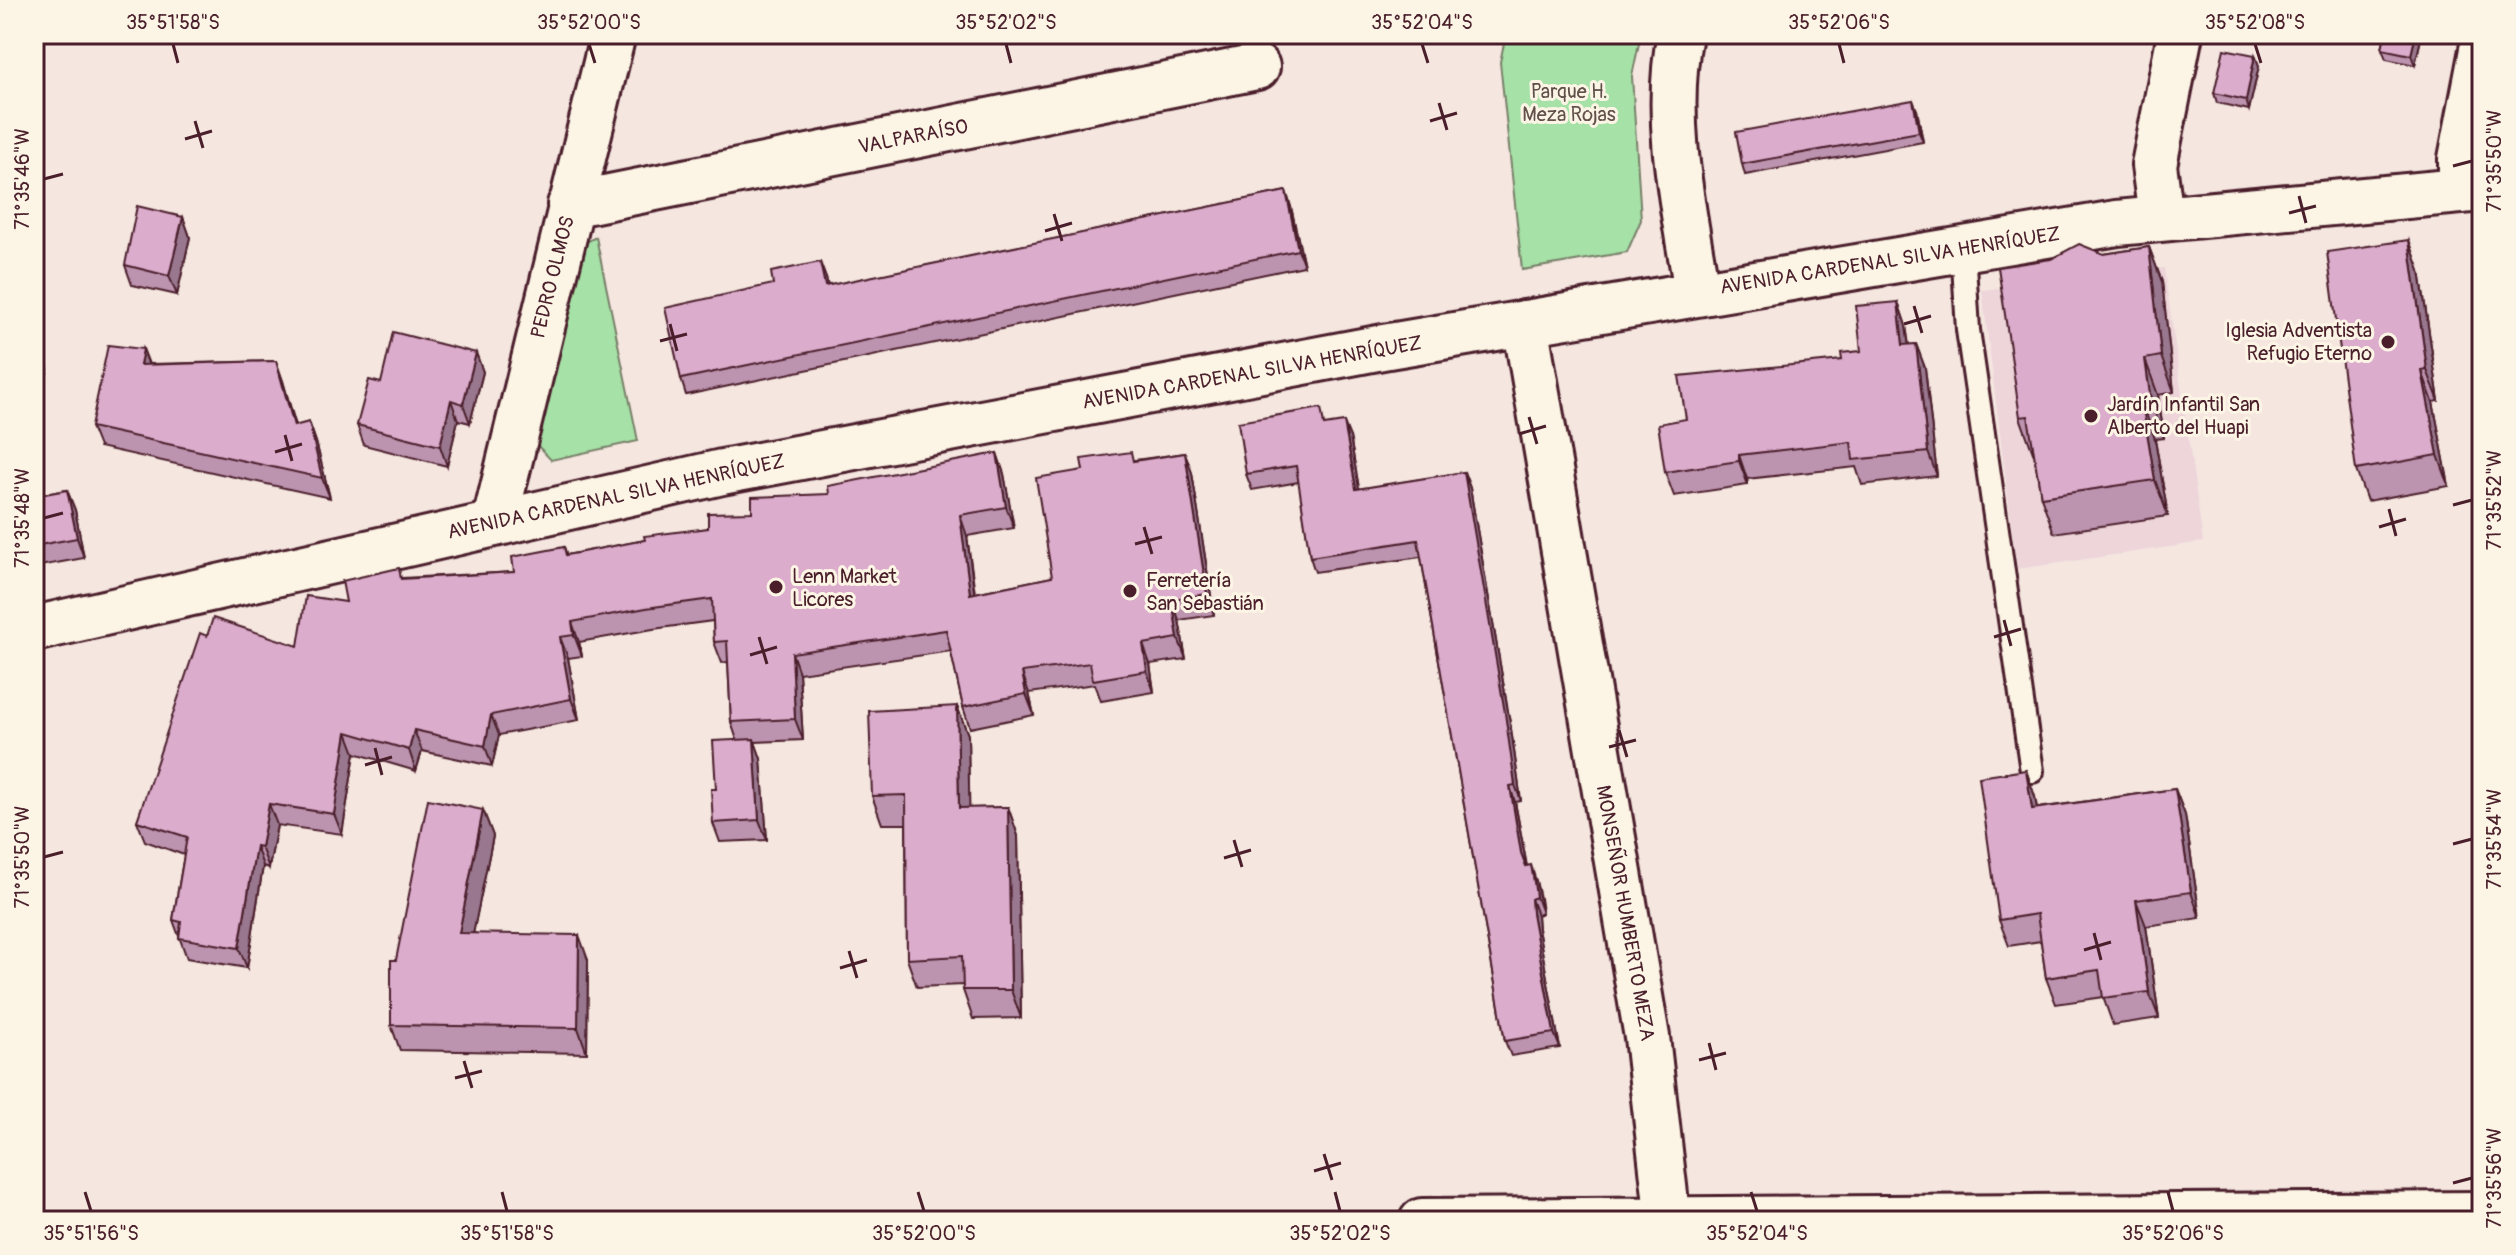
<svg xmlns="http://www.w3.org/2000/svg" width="2516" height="1255" viewBox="0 0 2516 1255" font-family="Pangolin,sans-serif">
<rect width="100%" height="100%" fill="#f5e6e0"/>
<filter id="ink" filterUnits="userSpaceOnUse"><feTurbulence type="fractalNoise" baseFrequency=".0125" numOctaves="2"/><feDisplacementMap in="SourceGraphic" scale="16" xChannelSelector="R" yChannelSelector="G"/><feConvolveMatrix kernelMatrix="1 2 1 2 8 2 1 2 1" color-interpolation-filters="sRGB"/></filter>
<g filter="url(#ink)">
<path fill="#edd5da" d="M2164 268 2203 542 2017 569 1982 290Z"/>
<path fill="#a6e1a7" stroke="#788069" stroke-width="2" d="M1506 34H1641L1632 76 1641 220 1627 252 1522 270 1500 62Z
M596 237 638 441 551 460 536 444 584 243Z"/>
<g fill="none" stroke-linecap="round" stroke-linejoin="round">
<defs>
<path id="lane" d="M1963 248 1968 330 2032 771"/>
<path id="street" d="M2461 191V159L2482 50
M570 205 1257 67
M2161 217 2154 165 2180 34
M1525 323 1647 1037 1668 1221
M495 521 613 34
M1422 1221 2482 1214"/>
<path id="secondary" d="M1680 34C1663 117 1683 208 1697 291
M34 629 722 472 1383 347 2117 223 2482 189"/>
</defs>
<use href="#lane" stroke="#4a1f2b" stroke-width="28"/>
<use href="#street" stroke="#4a1f2b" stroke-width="50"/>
<use href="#secondary" stroke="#4a1f2b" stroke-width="50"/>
<use href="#lane" stroke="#fcf5e5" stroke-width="22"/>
<use href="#street" stroke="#fcf5e5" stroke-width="44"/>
<use href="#secondary" stroke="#fcf5e5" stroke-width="44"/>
</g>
<path fill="#bc94af" stroke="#4a1f2b" stroke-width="2" d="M2385 34H2422L2415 65 2386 59 2382 49Z
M2255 55 2259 66 2249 110 2217 103 2214 93Z
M1917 110 1923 142 1745 175 1742 164Z
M1286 191 1291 207 1304 266 686 395 681 379 773 284 826 278 828 286Z
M183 217 190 237 177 295 132 285 125 265Z
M2409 240 2420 271 2439 401 2433 402 2449 486 2367 501 2356 470Z
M2149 247 2162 282 2174 392 2158 395 2164 438 2155 439 2168 516 2054 533 2041 497 2034 452 2033 453 2020 417 2104 254Z
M1898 302 1906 326 1909 345 1916 344 1925 368 1937 476 1862 485 1856 467 1747 479 1748 485 1674 496 1665 472 1842 360 1861 351Z
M143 349 149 364 276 361 283 381 296 426 309 422 316 442 330 498 99 447 91 427Z
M476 353 483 372 470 423 458 420 447 466 364 445 357 425 381 383Z
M1350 437 1359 489 1464 472 1470 488 1511 729 1521 801 1515 802 1527 866 1536 881 1540 898 1542 913 1537 915 1538 929 1560 1048 1511 1056 1505 1041 1421 557 1315 572 1310 557 1299 482 1252 490 1246 474Z
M997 453 1004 474 1014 528 967 536 975 593 1052 577 1083 470 1135 460 1185 453 1192 473 1214 615 1179 620 1186 659 1150 664 1154 692 1101 701 1095 684 1029 693 1034 715 970 728 963 707 951 651 799 673 803 740 755 742 761 759 767 840 720 842 713 823 716 789 737 740 731 722 728 662 722 663 714 642 713 621 653 629 579 642 582 656 568 658 579 720 499 735 492 766 422 751 416 771 355 753 342 834 277 825 269 868 263 866 247 968 187 958 173 920 184 855 145 841 137 821 207 636 298 646 346 602 402 578 514 572 564 547 567 555 708 528 752 512 829 494Z
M67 490 75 510 84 558 34 567V496Z
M957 706 968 735 969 808 1008 807 1018 836 1021 1018 973 1019 963 990V985L917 987 907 959 906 824H882L872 796Z
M2026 770 2035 797 2037 808 2175 789 2185 815 2200 918 2146 926 2159 1018 2113 1025 2103 997 2056 1004 2046 978 2041 941 2009 946 1999 920Z
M483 810 493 836 473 933 588 960 587 1053 400 1050 391 1025 396 960Z"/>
<path fill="#99788f" stroke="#4a1f2b" stroke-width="2" d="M2416 34H2422L2415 65 2411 55Z
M2255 55 2259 66 2249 110 2246 100Z
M1913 100 1917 110 1923 142 1919 132Z
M1286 191 1291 207 1304 266 1298 250Z
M183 217 190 237 177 295 169 276Z
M2409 240 2420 271 2439 401 2427 370Z
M2149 247 2162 282 2174 392 2161 356Z
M820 262 826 278 831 302 825 286Z
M1898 302 1906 326 1912 370 1903 345Z
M37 340 48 369 34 423V354Z
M1916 344 1925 368 1937 476 1928 452Z
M143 349 150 369 140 365Z
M476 353 483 372 470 423 463 404Z
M2145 359 2158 395 2164 438 2151 402Z
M276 361 283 381 301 446 294 426Z
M2422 371 2433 402 2449 486 2438 455Z
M451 400 458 420 447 466 440 446Z
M2142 403 2155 439 2168 516 2155 480Z
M309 422 316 442 330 498 322 478Z
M1344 422 1350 437 1362 505 1356 489Z
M997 453 1004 474 1014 528 1006 507Z
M1185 453 1192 473 1214 615 1207 594Z
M1739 455 1747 479 1748 485 1739 461Z
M1464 472 1470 488 1511 729 1521 801 1515 785Z
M67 490 75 510 84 558 77 538Z
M960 515 967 536 977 615 970 594Z
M1172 599 1179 620 1186 659 1178 638Z
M572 622 579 642 582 656 574 635Z
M560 637 568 658 579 720 571 699Z
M1143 644 1150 664 1154 692 1147 671Z
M792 653 799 673 803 740 795 719Z
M1022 672 1029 693 1034 715 1026 694Z
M957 706 968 735 970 836 959 808Z
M491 715 499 735 492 766 485 746Z
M414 730 422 751 416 771 409 750Z
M347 732 355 753 342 834 334 814Z
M754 739 761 759 767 840 759 820Z
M2026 770 2035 797 2041 835 2032 809Z
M1510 786 1515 802 1527 868 1521 853Z
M2175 789 2185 815 2200 918 2191 892Z
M269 804 277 825 269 868 261 847Z
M1008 807 1018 836 1021 1018 1011 990Z
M483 810 493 836 468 959 459 933Z
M256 846 263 866 247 968 239 948Z
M1531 865 1536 881 1542 913 1536 897Z
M1531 899 1537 915 1538 929 1560 1048 1554 1033 1532 913Z
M2136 900 2146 926 2159 1018 2149 992Z
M579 935 588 960 587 1053 578 1028Z"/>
<path fill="#dbaccc" stroke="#4a1f2b" stroke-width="2" d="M2385 34H2416L2411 55 2382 49Z
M2224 49 2255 55 2246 100 2214 93Z
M1913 100 1919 132 1742 164 1736 132Z
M1286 191 1298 250 681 379 665 308 773 284 771 272 820 262 825 286Z
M137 206 183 217 169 276 125 265Z
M2409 240 2427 370 2422 371 2438 455 2356 470 2327 252Z
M2079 244 2104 254 2149 247 2161 356 2145 359 2151 402 2142 403 2155 480 2041 497 2028 416 2020 417 1998 267 2051 259Z
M1898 302 1903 345 1916 344 1928 452 1853 460 1851 442 1739 455V461L1665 472 1658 424 1686 419 1679 376 1842 360 1841 353 1861 351 1856 306Z
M393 332 476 353 463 404 451 400 440 446 357 425 369 380 381 383Z
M34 340H37L34 354Z
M108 345 143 349 140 365 276 361 294 426 309 422 322 478 91 427Z
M1321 408 1324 425 1344 422 1356 489 1464 472 1505 713 1515 785 1510 786 1521 853 1526 866 1531 865 1534 882 1536 897 1531 899 1532 913 1554 1033 1505 1041 1418 540 1310 557 1296 466 1246 474 1238 422Z
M1131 452 1133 461 1185 453 1207 594 1172 599 1178 638 1143 644 1147 671 1093 680 1090 663 1022 672 1026 694 963 707 946 630 792 653 795 719 731 722 727 641 714 642 712 599 646 608 572 622 574 635 560 637 571 699 491 715 485 746 414 730 409 750 347 732 334 814 269 804 261 847 256 846 239 948 179 938 181 922 173 920 187 837 137 821 200 633 207 636 213 618 298 646 306 596 346 602 342 581 399 568 401 579 514 572 512 557 564 547 566 555 645 540 644 536 708 528V513L752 512V497L829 494 828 486 997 453 1006 507 960 515 970 594 1052 577 1036 478 1083 470 1081 459Z
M67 490 77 538 34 546V496Z
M957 706 959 808 1008 807 1011 990H963L962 956 907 959 906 795 872 796 869 711Z
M754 739 759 820 713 823 711 789H716L713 741Z
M2026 770 2032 809 2175 789 2191 892 2136 900 2149 992 2103 998 2099 970 2046 978 2037 914 1999 920 1979 777Z
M428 799 483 810 459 933 579 935 578 1028 391 1025V960H396Z"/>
</g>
<path fill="none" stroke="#4a1f2b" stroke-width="3" d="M173 44 178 63M589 44 595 63M1006 44 1011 63M1422 44 1428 63M1839 44 1844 63M2255 44 2261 63M1439 103 1447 130M195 121 203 148M1430 121 1457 113M185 139 212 131M2453 166 2472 161M44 179 63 174M2299 196 2306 223M2289 213 2316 206M1054 214 1062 241M1045 231 1072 223M1914 306 1922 333M670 324 677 351M1904 324 1931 316M660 341 687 334M1529 417 1537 444M1519 434 1546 426M285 435 292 461M275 452 302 444M2453 505 2472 500M2389 509 2396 536M44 518 63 513M1144 527 1152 554M2379 527 2406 519M1135 544 1162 537M2004 620 2011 646M759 637 767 664M1994 637 2021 629M750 655 777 647M1619 730 1627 757M1609 747 1636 740M375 748 382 775M365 765 392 757M1234 840 1242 867M2453 844 2472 839M44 857 63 852M1224 858 1251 850M2094 933 2101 960M2084 950 2111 942M849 951 857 978M840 968 867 960M1709 1043 1716 1070M1699 1060 1726 1053M464 1061 472 1088M455 1078 482 1071M1324 1154 1332 1180M1314 1171 1341 1163M2453 1183 2472 1178M85 1192 91 1211M502 1192 507 1211M918 1192 924 1211M1335 1192 1340 1211M1751 1192 1757 1211M2168 1192 2173 1211"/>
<g fill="#4a1f2b" stroke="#fcf5e5" stroke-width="3">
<circle cx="2388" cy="342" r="8"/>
<circle cx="2091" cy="416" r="8"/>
<circle cx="776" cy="587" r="8"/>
<circle cx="1130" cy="591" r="8"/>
</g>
<g text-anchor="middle" stroke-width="6" stroke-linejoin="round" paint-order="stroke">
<g font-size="20" fill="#61504a" stroke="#fcf5e5">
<text x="1569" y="98">Parque H.<tspan x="1569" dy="23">Meza Rojas</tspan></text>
</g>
<g font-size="20" fill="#4a1f2b" stroke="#fcf5e5">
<text transform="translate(913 136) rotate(-11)" y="7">VALPARAÍSO</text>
<text transform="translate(1890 260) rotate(-9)" y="7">AVENIDA CARDENAL SILVA HENRÍQUEZ</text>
<text transform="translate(552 277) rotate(-76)" y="7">PEDRO OLMOS</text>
<text transform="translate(1252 372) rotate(-10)" y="7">AVENIDA CARDENAL SILVA HENRÍQUEZ</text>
<text transform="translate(616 496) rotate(-12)" y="7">AVENIDA CARDENAL SILVA HENRÍQUEZ</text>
<text transform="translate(1626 913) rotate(80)" y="7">MONSEÑOR HUMBERTO MEZA</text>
</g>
<g font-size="20" fill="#4a1f2b" stroke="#fcf5e5" text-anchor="start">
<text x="2372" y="337" text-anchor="end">Iglesia Adventista<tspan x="2372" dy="23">Refugio Eterno</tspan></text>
<text x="2107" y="411">Jardín Infantil San<tspan x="2107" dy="23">Alberto del Huapi</tspan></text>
<text x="792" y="583">Lenn Market<tspan x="792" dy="23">Licores</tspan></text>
<text x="1146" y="587">Ferretería<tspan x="1146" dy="23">San Sebastián</tspan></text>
</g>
</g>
<rect width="2516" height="1255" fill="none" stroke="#fcf5e5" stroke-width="88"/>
<rect x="44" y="44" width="2428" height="1167" fill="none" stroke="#4a1f2b" stroke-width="3"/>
<g font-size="20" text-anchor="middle" fill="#4a1f2b">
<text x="173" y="29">35°51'58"S</text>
<text x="589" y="29">35°52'00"S</text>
<text x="1006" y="29">35°52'02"S</text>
<text x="1422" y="29">35°52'04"S</text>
<text x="1839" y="29">35°52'06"S</text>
<text x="2255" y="29">35°52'08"S</text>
<text transform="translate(2494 161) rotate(-90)" y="7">71°35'50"W</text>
<text transform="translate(22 179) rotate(-90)" y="7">71°35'46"W</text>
<text transform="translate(2494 500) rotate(-90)" y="7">71°35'52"W</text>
<text transform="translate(22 518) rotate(-90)" y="7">71°35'48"W</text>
<text transform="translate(2494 839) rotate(-90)" y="7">71°35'54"W</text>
<text transform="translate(22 857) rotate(-90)" y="7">71°35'50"W</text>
<text transform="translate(2494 1178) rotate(-90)" y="7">71°35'56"W</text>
<text x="91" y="1240">35°51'56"S</text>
<text x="507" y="1240">35°51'58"S</text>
<text x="924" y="1240">35°52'00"S</text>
<text x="1340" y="1240">35°52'02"S</text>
<text x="1757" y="1240">35°52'04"S</text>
<text x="2173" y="1240">35°52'06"S</text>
</g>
</svg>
